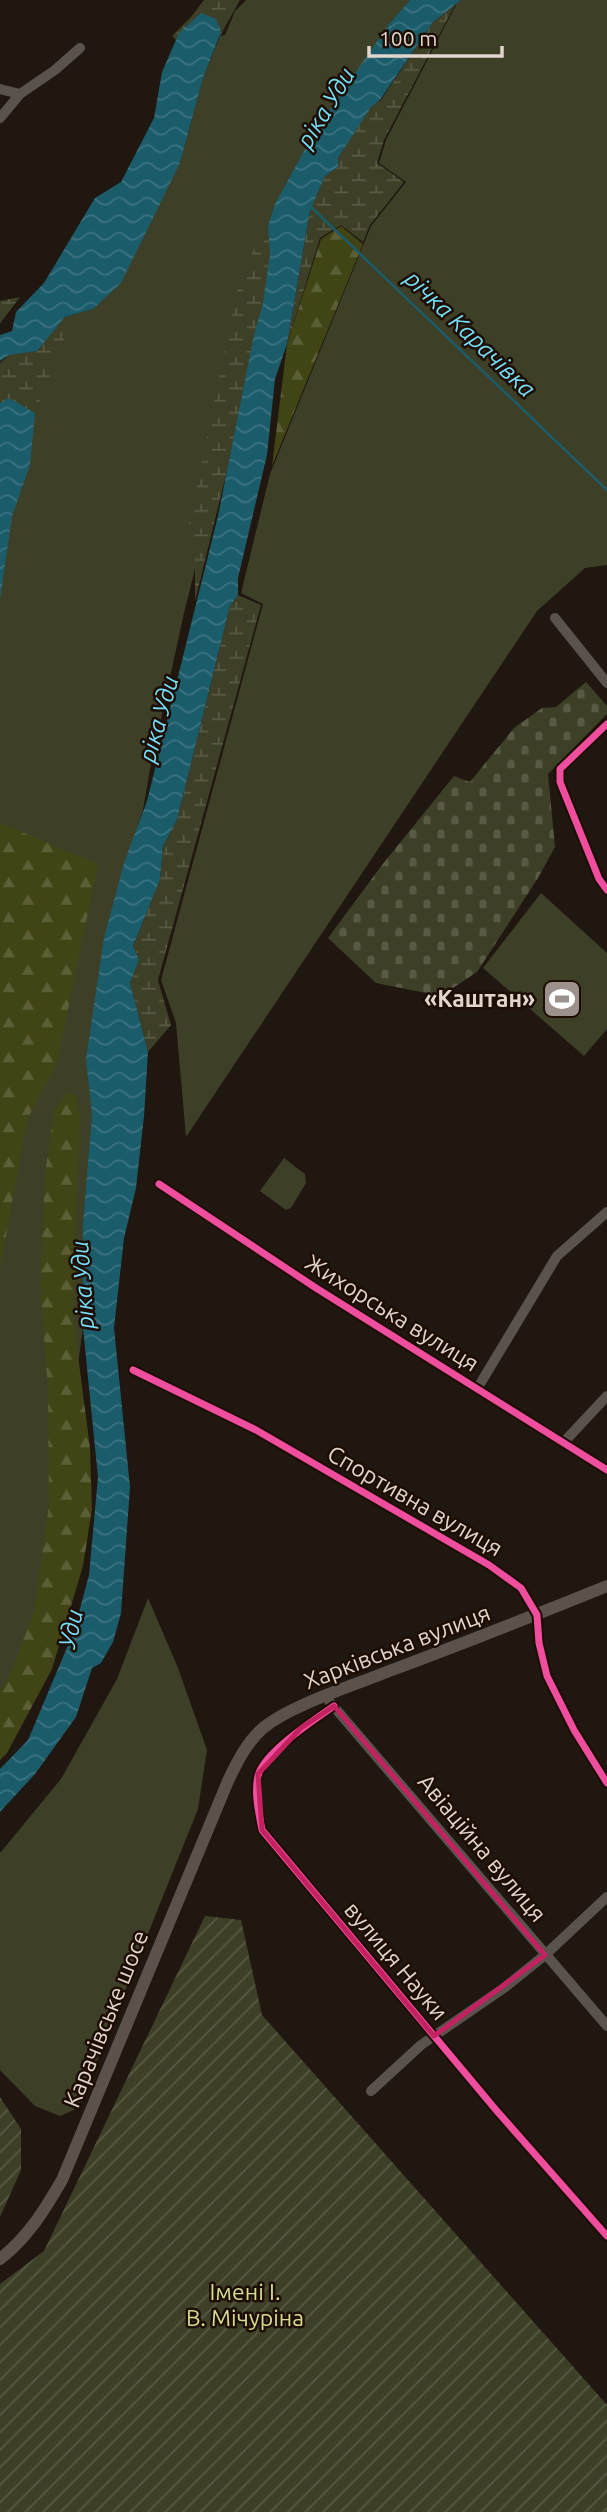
<svg xmlns="http://www.w3.org/2000/svg" width="607" height="2512" viewBox="0 0 607 2512" font-family="Ubuntu,sans-serif">
<defs>
<pattern id="forest-firs" width="22" height="20" patternUnits="userSpaceOnUse" patternTransform="scale(1.75)"><rect width="22" height="20" fill="#414415"/><path d="M5 1l3.5 6h-7zM16 11l3.5 6h-7z" fill="#5c5e36"/></pattern>
<pattern id="wetland-marsh" width="20" height="14" patternUnits="userSpaceOnUse" patternTransform="scale(1.75)"><rect width="20" height="14" fill="#3d3f26"/><path d="M1 5h8M5 5V1M11 12h8M15 12V8" fill="none" stroke="#595a44"/></pattern>
<pattern id="cemetery-stones" width="16" height="16" patternUnits="userSpaceOnUse" patternTransform="scale(1.75)"><rect width="16" height="16" fill="#3d3f26"/><path d="M2 7V4a2 2 0 0 1 4 0v3zM10 15v-3a2 2 0 0 1 4 0v3z" fill="#595a44"/></pattern>
<pattern id="garden-furrows" width="10" height="10" patternUnits="userSpaceOnUse" patternTransform="scale(1.75)"><rect width="10" height="10" fill="#3d3f26"/><path d="M-1 1l2-2M0 10L10 0M9 11l2-2" fill="none" stroke="#595a44"/></pattern>
<pattern id="water-waves" width="16" height="10" patternUnits="userSpaceOnUse" patternTransform="scale(1.75)"><rect width="16" height="10" fill="#1b5c6b"/><path d="M0 5q4-4 8 0t8 0" fill="none" stroke="#3c727f"/></pattern>
</defs>
<rect width="100%" height="100%" fill="#201711"/>
<path fill="#3d3f26" d="M246 0H410L389 24 296 167 184 613 150 769 143 810 118 886 91 1127 83 1328 42 1622 0 1700V574L30 425 56 328 65 317 93 309 180 163 203 78 220 36 225 35 235 11Z
M461 0H607V565L585 568 537 611 186 1137 176 1023 161 980 263 604 241 593 270 474 371 226 406 182 379 163 386 140 457 3Z
M541 893 607 953V1029L584 1056 483 968Z
M284 1158 305 1174 306 1183 291 1208 286 1210 260 1191Z
M148 1598 178 1668 207 1750 198 1809 78 2108 60 2116 35 2106 0 2070V1853L61 1779 117 1679Z"/>
<path fill="url(#forest-firs)" d="M341 226 363 244 272 466 287 344 321 239Z
M0 823 98 864 57 1062 27 1120 0 1270Z
M66 1093 76 1095 80 1115 73 1317 90 1448 92 1509 83 1566 52 1669 7 1753 0 1760V1692L10 1674 34 1612 49 1505 48 1388 40 1286 45 1174 54 1111Z"/>
<path fill="url(#wetland-marsh)" d="M204 0H240L220 36 203 16 176 40 172 36 191 17Z
M456 3 384 140 377 163 404 182 370 225 363 242 341 225 320 238 287 344 310 211 325 176 338 167V158L371 106 381 100 433 22Z
M268 226 270 254 268 297 249 367 227 471 195 601V558L188 528 238 286 262 230Z
M20 297 2 321 0 324V301Z
M55 325 66 335 30 425 0 585V363L9 355Z
M238 595 261 605 158 980 171 1025 148 1052 130 983 139 960 133 946 160 880 163 846 177 820 230 606Z"/>
<path fill="url(#cemetery-stones)" d="M586 682 607 706V714L548 774 555 847 538 878 477 972 441 996 376 983 328 938 382 865 454 776 470 782 514 728 542 708 556 707Z"/>
<path fill="url(#garden-furrows)" d="M205 1916 241 1920 262 2015 607 2405V2512H0V2284L44 2251Z
M0 2097 21 2129V2170L0 2217Z"/>
<path fill="url(#water-waves)" d="M410 0H461L433 22 380 100 371 107 338 158V167L325 176 310 211 287 344 275 379 267 455 238 578V595L230 606 177 820 163 846 160 880 133 946 139 960 130 983 148 1052 144 1116 136 1188 124 1238 114 1328 130 1487 121 1613 113 1642 101 1663 92 1668 76 1717 35 1774 0 1812V1769L28 1740 74 1631 89 1575 98 1477 83 1328V1225L92 1114 86 1059 104 938 124 863 147 801 218 516 254 335 263 303 270 254 268 226 275 204 315 131 389 24Z
M201 13 216 19 221 32 203 78 180 163 121 283 93 309 65 317 37 351 9 355 0 361V335L12 331 16 312 44 283 95 198 121 182 154 118 162 72 179 33Z
M9 398 35 413 30 465 12 516 0 600V403Z"/>
<g fill="none" stroke-linecap="round" stroke-linejoin="round">
<path stroke="#1b5c6b" stroke-width="2.5" d="M311 207 607 490"/>
<path stroke="#5a524d" stroke-width="10" d="M0 89 20 94
M0 118 20 94 55 70 80 48
M555 618 607 683
M607 724 560 769V782L599 879 607 890
M159 1184 316 1288 607 1470
M133 1370 256 1430 489 1565 521 1588 537 1615 539 1643 547 1676 574 1730 607 1783
M477 1389 557 1256 607 1212
M564 1442 607 1396
M329 1701 607 2026
M334 1706C314 1720 263 1753 258 1776 254 1794 259 1813 262 1830L496 2110 607 2236
M371 2091 421 2045 504 1988 545 1955 607 1897"/>
<path stroke="#5c524c" stroke-width="12" d="M0 2259C28 2237 44 2211 62 2180L228 1781C237 1762 247 1742 263 1728 291 1705 350 1687 384 1673 459 1645 533 1616 607 1586"/>
<defs>
<path id="cycleway" d="M607 724 560 769V782L599 879 607 890
M159 1184 316 1288 607 1470
M133 1370 256 1430 489 1565 521 1588 537 1615 539 1643 547 1676 574 1730 607 1783
M334 1706C314 1720 263 1753 258 1776 254 1794 259 1813 262 1830L496 2110 607 2236"/>
</defs>
<use href="#cycleway" stroke="#1d0d03" stroke-width="11"/>
<use href="#cycleway" stroke="#ef4d9e" stroke-width="7"/>
</g>
<path fill="none" stroke="#c42161" stroke-width="5" stroke-linejoin="round" d="M334 1706 545 1955 434 2036 262 1830 258 1774 301 1728Z"/>
<defs>
<symbol id="stadium-square" viewBox="-11 -11 22 22"><rect x="-9" y="-9" width="18" height="18" rx="4" fill="#9d928b" stroke="#1d0d03"/><path d="M0-5a6.5 5 0 1 0 0 10a6.5 5 0 1 0 0-10ZM-3.5-1.8h7v3.6h-7Z" fill="#fff"/></symbol>
</defs>
<g fill-rule="evenodd">
<use href="#stadium-square" x="540" y="977" width="44" height="44"/>
</g>
<g text-anchor="middle" stroke-width="5" stroke-linejoin="round" paint-order="stroke">
<g font-size="23" font-weight="bold" fill="#e1d5cd" stroke="#1d0d03" text-anchor="end">
<text x="535" y="1007">«Каштан»</text>
</g>
<g font-size="23" fill="#e1d5cd" stroke="#1d0d03">
<text transform="translate(392 1313) rotate(32)" y="8">Жихорська вулиця</text>
<text transform="translate(415 1501) rotate(30)" y="8">Спортивна вулиця</text>
<text transform="translate(397 1647) rotate(-21)" y="8">Харківська вулиця</text>
<text transform="translate(482 1848) rotate(50)" y="8">Авіаційна вулиця</text>
<text transform="translate(396 1961) rotate(50)" y="8">вулиця Науки</text>
<text transform="translate(106 2019) rotate(-68)" y="8">Карачівське шосе</text>
</g>
<g font-size="23" fill="#d3dd8c" stroke="#1d0d03">
<text x="245" y="2300">Імені І.<tspan x="245" dy="26">В. Мічуріна</tspan></text>
</g>
<g font-size="24" font-style="italic" fill="#75ddf7" stroke="#1d0d03">
<text transform="translate(326 108) rotate(-59)" y="8">ріка Уди</text>
<text transform="translate(470 334) rotate(44)" y="8">річка Карачівка</text>
<text transform="translate(159 719) rotate(-74)" y="8">ріка Уди</text>
<text transform="translate(83 1285) rotate(-94)" y="8">ріка Уди</text>
<text transform="translate(71 1629) rotate(-77)" y="8">Уди</text>
</g>
</g>
<path d="M369 46v10h133v-10" fill="none" stroke="#e1d5cd" stroke-width="3.5"/>
<text x="379" y="46" font-size="21" fill="#e1d5cd" stroke="#1d0d03" stroke-width="5" paint-order="stroke">100 m</text>
</svg>
